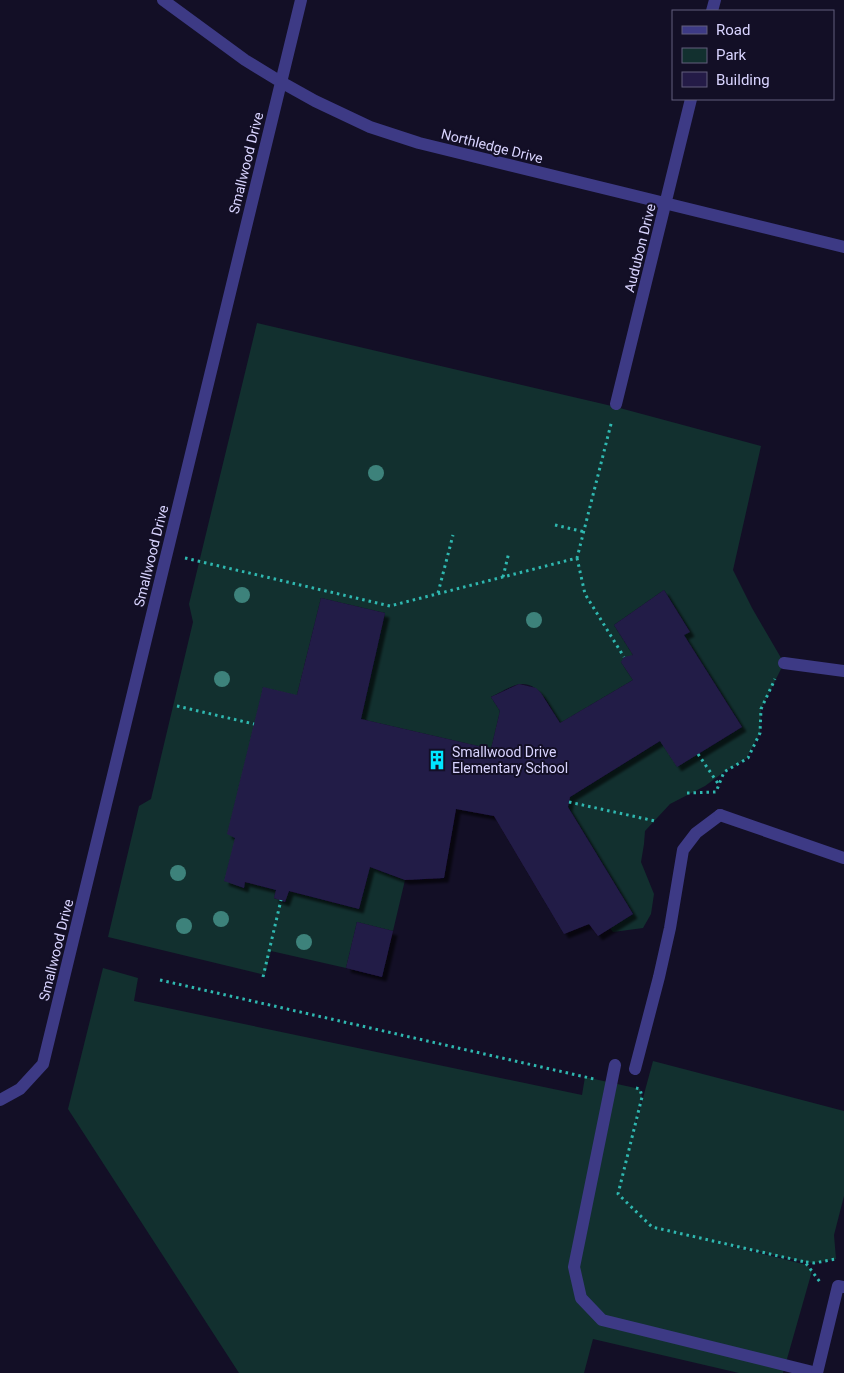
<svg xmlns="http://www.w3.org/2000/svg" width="844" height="1373" viewBox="0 0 844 1373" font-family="Roboto,sans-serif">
<defs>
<filter id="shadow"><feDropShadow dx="4.5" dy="4.5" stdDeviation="1" flood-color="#0009"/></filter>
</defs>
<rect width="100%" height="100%" fill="#130f26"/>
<path fill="#12302f" d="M257 323 616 407 761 446 733 570 752 608 784 663 761 709 760 733 746 759 724 772 705 786 670 804 645 831 644 844 641 862 654 894 651 914 643 928 613 932 610 928 633 914 568 807 570 797 660 741 698 754 742 727 684 635 690 632 664 590 614 625 633 655 621 662 633 680 560 723C550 708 541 682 520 684 512 685 498 694 491 697L500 711 491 749 361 719 385 613 321 598 297 695 235 838 244 887 245 882 276 890 274 898 285 902 289 891 359 909 370 867 405 880 393 931 357 922 346 968 271 951 265 975 108 937 139 806 151 799 193 622 189 604Z
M103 968 138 978 134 1001 582 1095 585 1077 640 1089 642 1097 631 1142 653 1061 844 1111V1196L834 1235 836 1259 814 1263 805 1262 710 1241 807 1265 812 1271 783 1373H739L593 1339 584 1373H239L68 1109Z"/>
<path fill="#241b47" filter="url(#shadow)" d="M664 590 690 632 684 635 742 727 677 767 660 741 570 797 568 807 633 914 598 936 589 924 564 934 494 816 456 809 444 878 405 880 370 867 359 909 289 891 285 902 274 898 276 890 245 882 244 888 224 881 235 838 227 834 263 687 297 695 321 598 385 613 361 719 491 749 500 711 491 697 519 684 536 688 541 693 560 723 633 680 621 662 624 657 633 655 614 625Z
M357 922 393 931 382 977 346 968Z"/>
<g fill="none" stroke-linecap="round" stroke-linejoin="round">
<path stroke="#2fb8b0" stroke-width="3" stroke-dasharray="2.5 4" stroke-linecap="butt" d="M555 525 585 532
M185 558 390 606 577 558 612 420
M577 558 585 594 624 657
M503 577 509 552
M438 593 453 535
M177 706 254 724
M698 754 719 785
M687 793 716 792 724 772 748 758 760 733 761 709 775 679
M569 802 655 821
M263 977 281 900
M160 980 594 1079
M636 1088 640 1089 642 1097 618 1194 652 1227 805 1262 820 1282
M806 1262 814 1263 836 1259"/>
<path stroke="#3d3a85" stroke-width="12" d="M615 1065 574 1267 581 1298 602 1320 817 1373
M635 1069 659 977 670 928 683 850 696 833 720 815"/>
<path stroke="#3d3a85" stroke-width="12" d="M163 0 245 60 281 82 315 101 370 127 419 143 844 247
M712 11 715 0
M616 404 691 99
M784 663 844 671
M720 815 844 858
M0 1100 20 1089 43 1064 301 0
M817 1373 838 1286 844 1287"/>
</g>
<g fill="#3d827b">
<circle cx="376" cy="473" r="8"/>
<circle cx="242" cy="595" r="8"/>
<circle cx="534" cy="620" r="8"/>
<circle cx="222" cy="679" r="8"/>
<circle cx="178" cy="873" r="8"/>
<circle cx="221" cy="919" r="8"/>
<circle cx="184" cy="926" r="8"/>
<circle cx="304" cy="942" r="8"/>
</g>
<defs>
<symbol id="building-bare" viewBox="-9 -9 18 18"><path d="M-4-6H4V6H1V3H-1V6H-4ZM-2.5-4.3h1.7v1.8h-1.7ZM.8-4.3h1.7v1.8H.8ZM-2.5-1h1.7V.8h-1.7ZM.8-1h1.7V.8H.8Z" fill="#00e5ff" stroke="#130f26" stroke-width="2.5" paint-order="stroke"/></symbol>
</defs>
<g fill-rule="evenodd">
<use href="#building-bare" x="423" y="746" width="28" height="28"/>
</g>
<g text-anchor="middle" stroke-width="4" stroke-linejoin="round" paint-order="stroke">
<g font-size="14" fill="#d9d4ff" stroke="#130f26">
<text transform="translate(492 146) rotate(14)" y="5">Northledge Drive</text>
<text transform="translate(246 163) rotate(-76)" y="5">Smallwood Drive</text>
<text transform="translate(640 248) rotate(-76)" y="5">Audubon Drive</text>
<text transform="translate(151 556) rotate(-76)" y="5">Smallwood Drive</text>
<text transform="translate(56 950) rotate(-76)" y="5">Smallwood Drive</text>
</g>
<g font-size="14" fill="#d9d4ff" stroke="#130f26" text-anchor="start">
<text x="452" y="757">Smallwood Drive<tspan x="452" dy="16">Elementary School</tspan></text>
</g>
</g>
<rect x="672" y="10" width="162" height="90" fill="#130f26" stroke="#625e7d"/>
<rect x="682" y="26" width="25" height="8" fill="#3d3a85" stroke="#625e7d"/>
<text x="716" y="35" font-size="15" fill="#d9d4ff">Road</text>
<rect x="682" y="48" width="25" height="15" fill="#12302f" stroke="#625e7d"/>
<text x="716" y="60" font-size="15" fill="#d9d4ff">Park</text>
<rect x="682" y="72" width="25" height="15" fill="#241b47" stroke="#625e7d"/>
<text x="716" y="85" font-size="15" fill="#d9d4ff">Building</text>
</svg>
